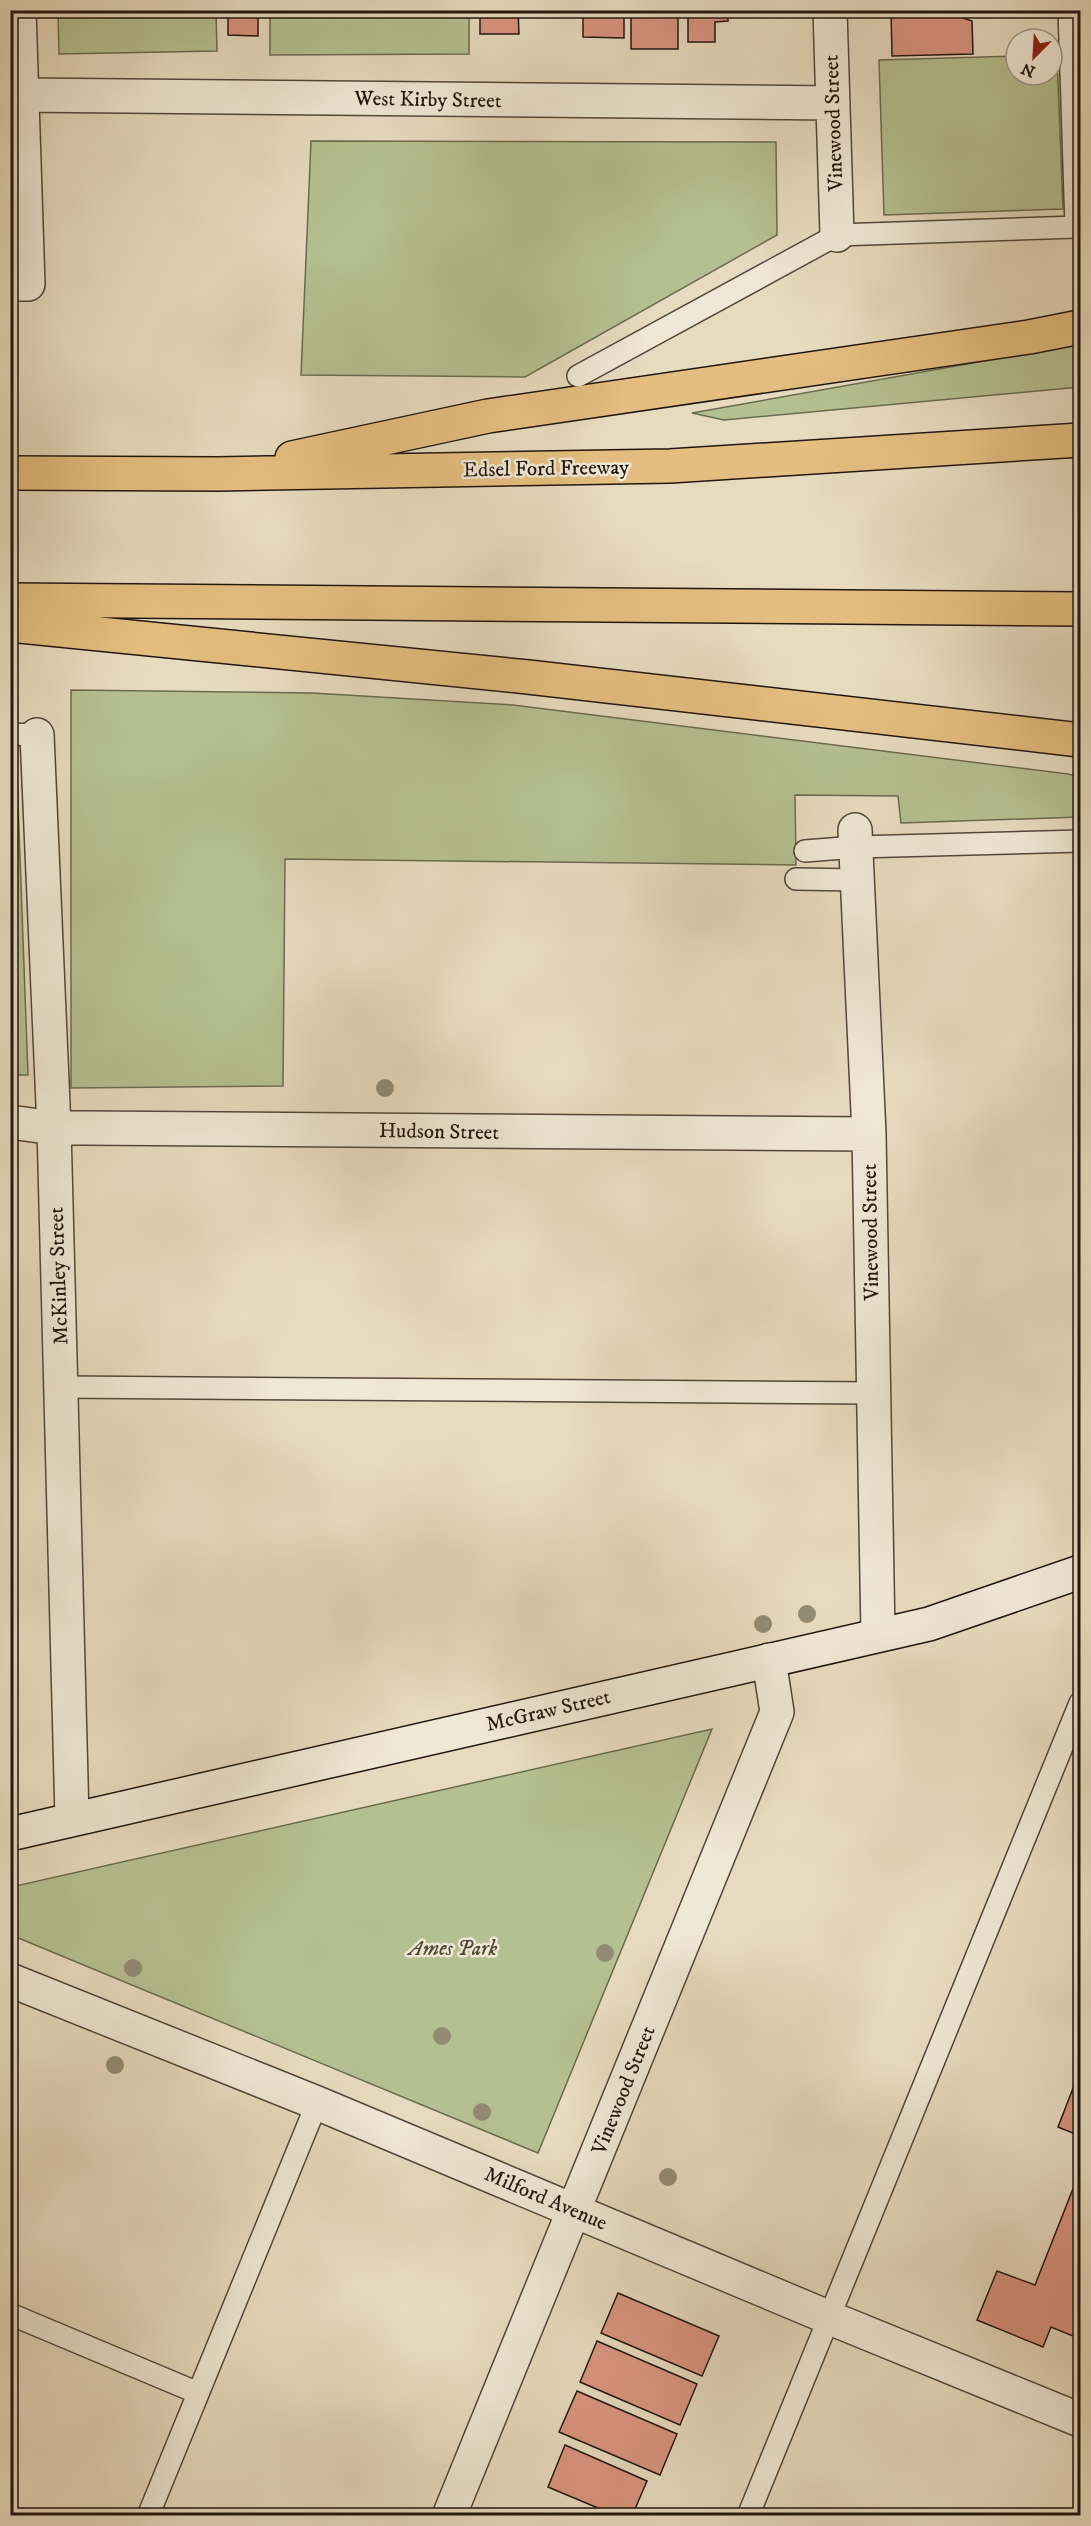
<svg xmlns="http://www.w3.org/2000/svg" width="1091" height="2526" viewBox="0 0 1091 2526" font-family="'IM FELL DW Pica',serif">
<rect width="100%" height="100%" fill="#e7dbbf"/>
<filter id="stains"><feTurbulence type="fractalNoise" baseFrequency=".00333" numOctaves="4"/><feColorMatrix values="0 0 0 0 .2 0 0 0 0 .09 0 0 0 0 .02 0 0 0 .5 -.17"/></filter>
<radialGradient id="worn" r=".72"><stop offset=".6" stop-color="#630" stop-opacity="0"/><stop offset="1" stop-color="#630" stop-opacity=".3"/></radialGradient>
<path fill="#b5c092" stroke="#6a6b50" stroke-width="1.5" d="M58 11H216L217 51 59 54Z
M270 11H469V54L270 55Z
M1052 55H1057L1063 209 884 215 879 60 1016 56V75H1052Z
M311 141 776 142 777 235 525 377 301 375Z
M1080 344V387L724 420 692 413Z
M71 690 312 693 513 705 1068 774 1080 777V817L901 823 898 796 795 795 796 865 285 859 283 1086 71 1088Z
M11 749H16L28 1075H11Z
M712 1729 538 2153 11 1935V1887Z"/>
<path fill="#da9481" stroke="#20160f" stroke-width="1.5" d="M223 10H262V15H258V36L228 35V12Z
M480 10H518L519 34H480Z
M583 10H624V38L583 37Z
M631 10H678V49H631Z
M688 10H728V21L715 22V42H688Z
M891 10H963V18L972 21 973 54 892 56Z
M1077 2078 1080 2079V2136L1058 2127Z
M1080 2171V2339L1051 2327 1043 2347 977 2320 997 2271 1035 2285Z
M618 2293 719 2336 702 2376 601 2333Z
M597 2341 697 2384 680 2425 580 2382Z
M577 2391 677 2434 660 2475 559 2432Z
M565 2445 647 2481 632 2516H617L548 2487Z"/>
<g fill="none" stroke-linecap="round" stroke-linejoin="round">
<defs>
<path id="lane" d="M578 376 837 235 1076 227 1069 10
M10 734 37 735
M805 851 856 847 1080 841
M796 879 858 880
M61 1387 873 1393
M10 2314 198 2393
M148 2516 317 2103
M748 2516 1080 1703"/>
<path id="street" d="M830 10 837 235
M22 95 833 103
M10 284H28L19 10
M37 735 54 1128 72 1818
M855 830 869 1134 878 1635
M10 1122 54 1128H83L869 1134
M10 1980 317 2103 830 2318 1080 2420
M449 2516 777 1712 769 1660"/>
<path id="secondary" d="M10 1834 929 1624 1080 1572"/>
<path id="highway" d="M292 458 488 416 1029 337 1080 327
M10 473 217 474 670 466 1080 440
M10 600 1080 609
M10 625 528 677 1080 740"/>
</defs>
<use href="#lane" stroke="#52473b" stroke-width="24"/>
<use href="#street" stroke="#52473b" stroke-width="36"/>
<use href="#secondary" stroke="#20160f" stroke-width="36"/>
<use href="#highway" stroke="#20160f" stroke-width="36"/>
<use href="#lane" stroke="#efe8d5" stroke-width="21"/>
<use href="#street" stroke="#efe8d5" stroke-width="33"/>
<use href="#secondary" stroke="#efe8d5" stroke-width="33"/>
<use href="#highway" stroke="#e4be80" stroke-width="33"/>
</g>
<g fill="#928b74">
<circle cx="385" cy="1088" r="9"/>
<circle cx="807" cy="1614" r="9"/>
<circle cx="763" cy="1624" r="9"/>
<circle cx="605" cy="1953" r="9"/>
<circle cx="133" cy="1968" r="9"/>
<circle cx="442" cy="2036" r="9"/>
<circle cx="115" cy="2065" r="9"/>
<circle cx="482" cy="2112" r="9"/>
<circle cx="668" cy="2177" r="9"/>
</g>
<g text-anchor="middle" stroke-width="5" stroke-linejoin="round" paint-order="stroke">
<g font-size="21" fill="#20160f" stroke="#efe8d5">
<text transform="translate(428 99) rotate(1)" y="7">West Kirby Street</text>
<text transform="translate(833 123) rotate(-92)" y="7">Vinewood Street</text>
<text transform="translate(546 468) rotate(-1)" y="7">Edsel Ford Freeway</text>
<text transform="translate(439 1131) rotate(1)" y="7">Hudson Street</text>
<text transform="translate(870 1232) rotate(-91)" y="7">Vinewood Street</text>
<text transform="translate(58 1276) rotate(-92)" y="7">McKinley Street</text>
<text transform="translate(548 1710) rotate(-13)" y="7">McGraw Street</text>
<text transform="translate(623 2090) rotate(-68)" y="7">Vinewood Street</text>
<text transform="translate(546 2198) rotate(23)" y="7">Milford Avenue</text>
</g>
<g font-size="21" font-style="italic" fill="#4d4936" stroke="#efe8d5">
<text x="453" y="1955">Ames Park</text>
</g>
</g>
<rect width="1091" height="2526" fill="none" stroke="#e7dbbf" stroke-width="36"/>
<rect x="12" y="12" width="1067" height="2502" fill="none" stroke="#20160f" stroke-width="3"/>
<rect x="18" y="18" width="1055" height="2490" fill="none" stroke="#20160f" stroke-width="1.5"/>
<g transform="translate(1034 57) rotate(204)"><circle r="28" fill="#efe8d5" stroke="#9c9486" stroke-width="1.5"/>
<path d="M0-4.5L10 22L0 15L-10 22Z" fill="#8f2418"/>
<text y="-9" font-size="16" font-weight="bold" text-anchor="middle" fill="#20160f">N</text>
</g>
<rect width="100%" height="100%" filter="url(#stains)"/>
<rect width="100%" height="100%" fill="url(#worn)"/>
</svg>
